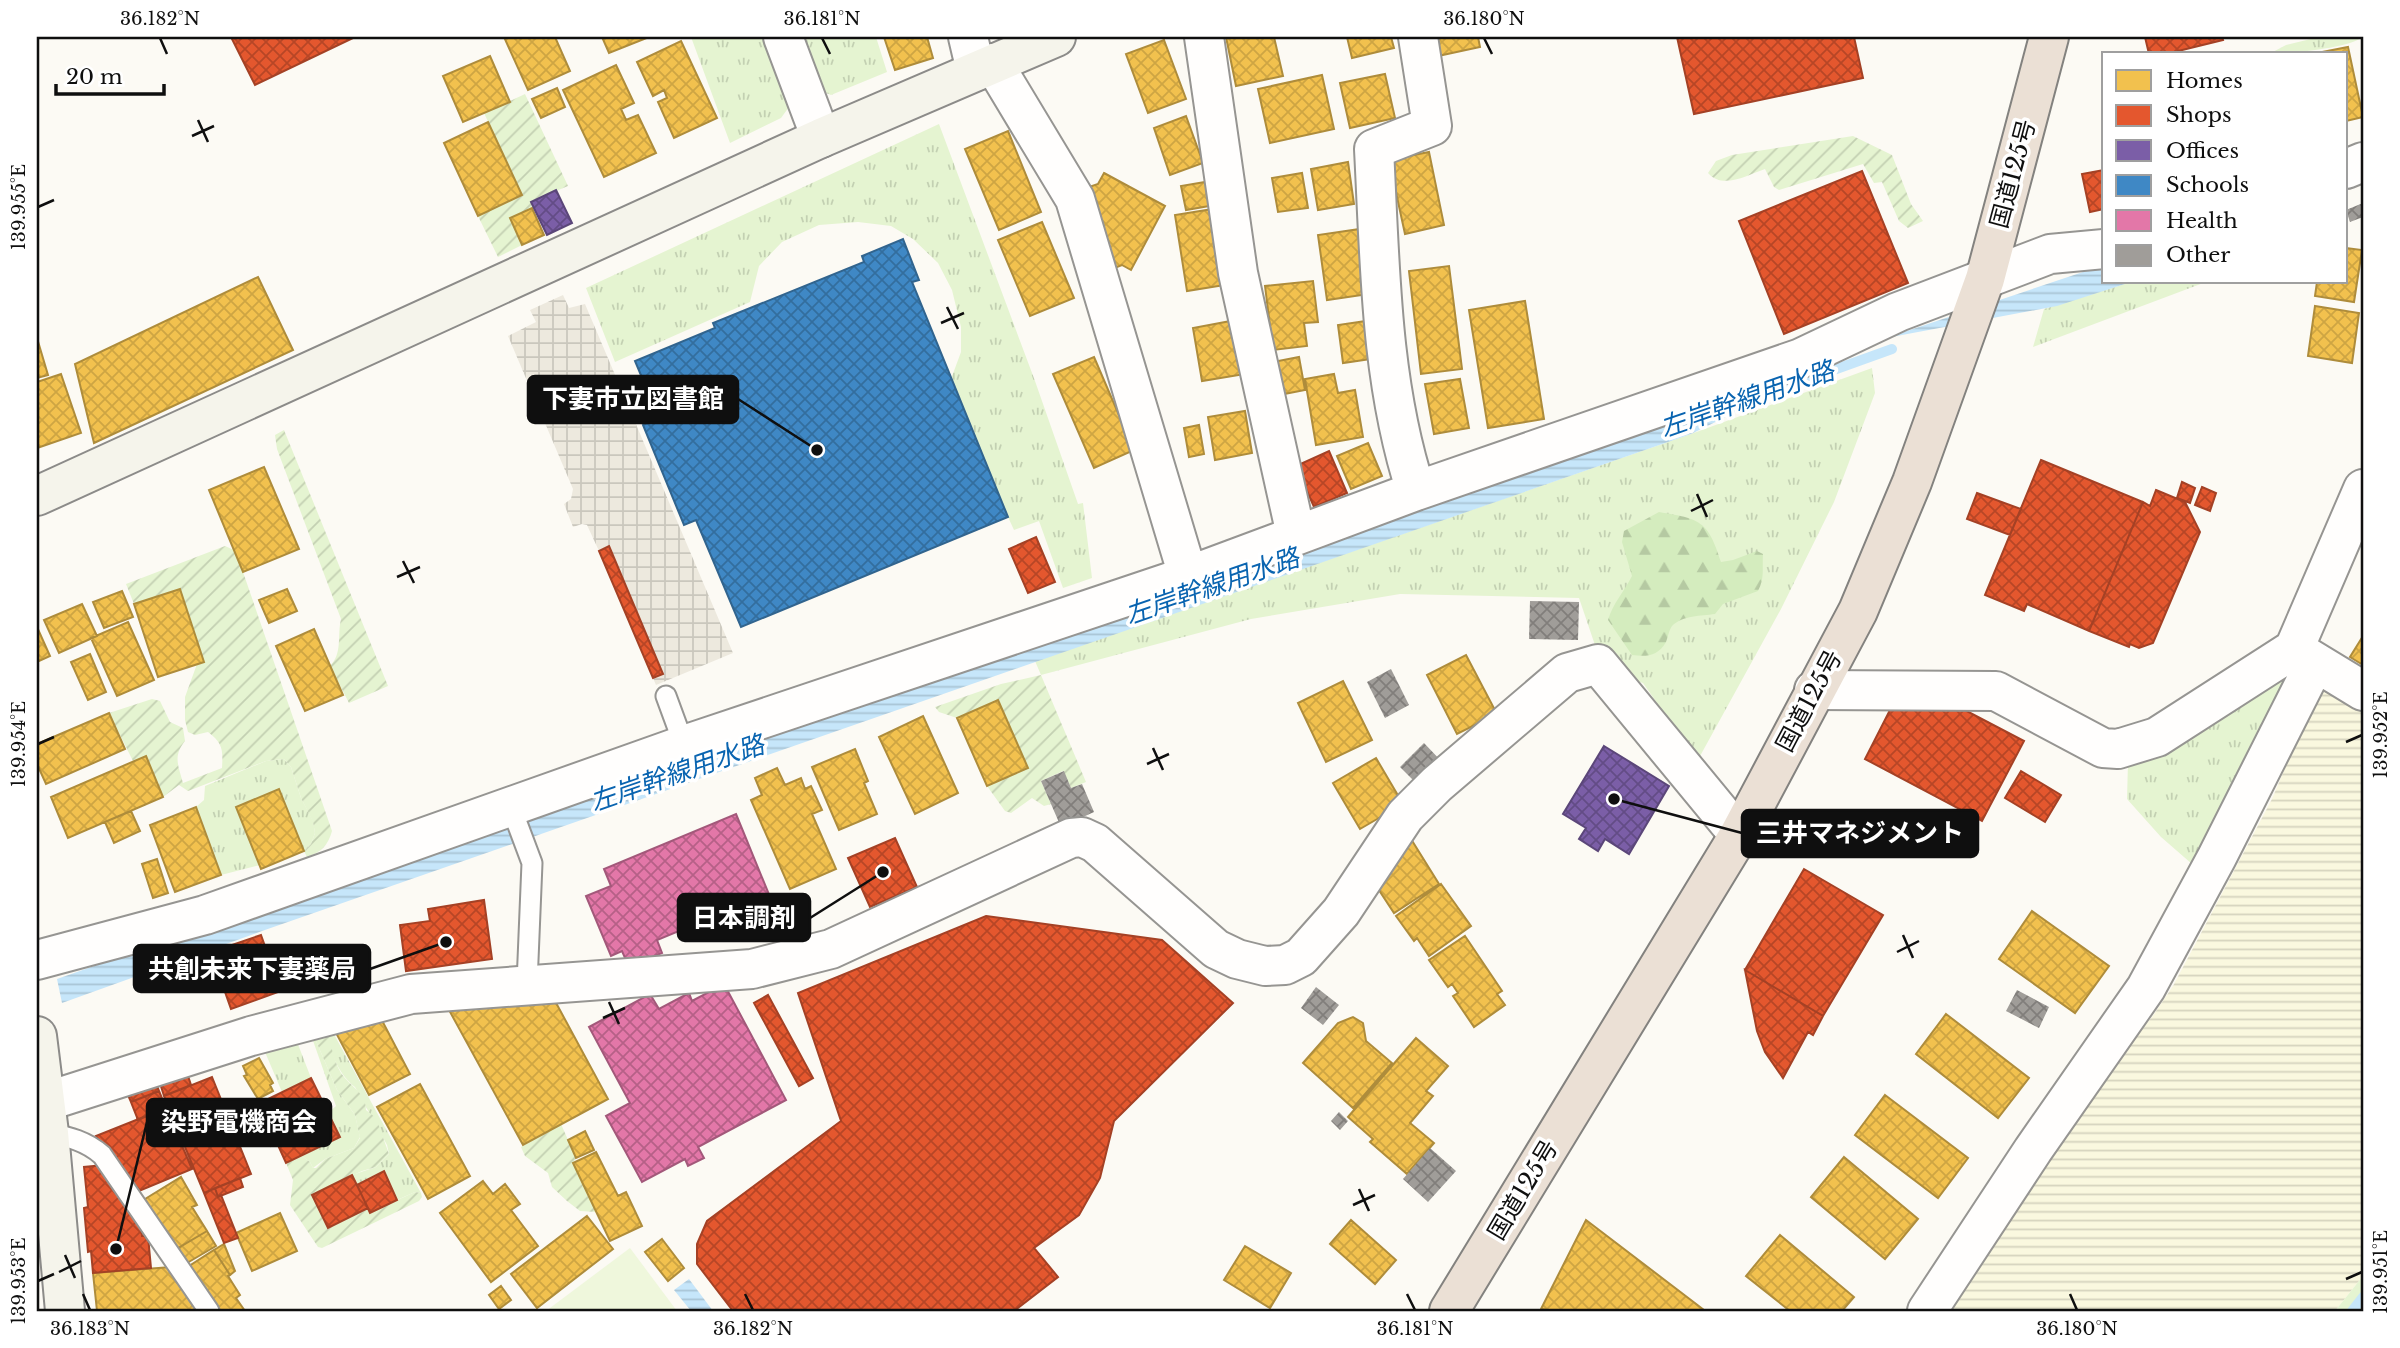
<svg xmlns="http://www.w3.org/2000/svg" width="2400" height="1348" viewBox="0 0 2400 1348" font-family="'Libre Baskerville','Noto Sans JP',serif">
<defs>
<pattern id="farmland-rules" width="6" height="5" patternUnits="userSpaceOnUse" patternTransform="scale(1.75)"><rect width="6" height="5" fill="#faf8df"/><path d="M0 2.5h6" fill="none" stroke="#d5d3be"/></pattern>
<pattern id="grass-tufts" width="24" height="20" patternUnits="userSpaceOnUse" patternTransform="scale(1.75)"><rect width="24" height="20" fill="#e5f4d1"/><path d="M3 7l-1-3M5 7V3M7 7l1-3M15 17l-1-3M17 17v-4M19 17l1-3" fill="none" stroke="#c3d0b2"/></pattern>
<pattern id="forest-firs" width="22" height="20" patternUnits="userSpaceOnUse" patternTransform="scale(1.75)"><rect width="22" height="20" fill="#d4ecbe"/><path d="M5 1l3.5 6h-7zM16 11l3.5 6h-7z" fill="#b5c9a2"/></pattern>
<pattern id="garden-furrows" width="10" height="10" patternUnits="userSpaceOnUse" patternTransform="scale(1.75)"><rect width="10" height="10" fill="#e5f4d1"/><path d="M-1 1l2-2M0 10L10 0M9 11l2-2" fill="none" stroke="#c3d0b2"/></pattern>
<pattern id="plaza-grid" width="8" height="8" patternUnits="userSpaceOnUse" patternTransform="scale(1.75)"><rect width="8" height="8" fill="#ede9de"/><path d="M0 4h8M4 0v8" fill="none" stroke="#cac7bd"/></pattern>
<pattern id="water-rules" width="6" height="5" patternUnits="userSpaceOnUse" patternTransform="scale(1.75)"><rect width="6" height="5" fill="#c6e6fa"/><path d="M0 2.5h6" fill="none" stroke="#a9c4d5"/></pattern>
<pattern id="homes-cross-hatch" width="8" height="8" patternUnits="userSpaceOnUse" patternTransform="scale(1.75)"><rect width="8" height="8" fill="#f2c14e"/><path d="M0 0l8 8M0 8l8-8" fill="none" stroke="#cea543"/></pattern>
<pattern id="shops-cross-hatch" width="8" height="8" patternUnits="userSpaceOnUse" patternTransform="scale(1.75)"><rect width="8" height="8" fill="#e4572e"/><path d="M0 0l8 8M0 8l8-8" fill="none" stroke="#b74626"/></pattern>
<pattern id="offices-cross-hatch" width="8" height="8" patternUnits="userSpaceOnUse" patternTransform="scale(1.75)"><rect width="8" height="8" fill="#7b5ea7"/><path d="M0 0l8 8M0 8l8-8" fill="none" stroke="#634c86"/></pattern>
<pattern id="schools-cross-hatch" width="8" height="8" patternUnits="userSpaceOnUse" patternTransform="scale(1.75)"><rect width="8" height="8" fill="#3f88c5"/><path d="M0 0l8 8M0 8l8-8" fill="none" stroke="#336e9e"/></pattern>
<pattern id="health-cross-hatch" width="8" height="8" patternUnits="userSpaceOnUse" patternTransform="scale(1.75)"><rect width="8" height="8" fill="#e377a8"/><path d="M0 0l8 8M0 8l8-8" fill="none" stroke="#b66087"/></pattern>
<pattern id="building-cross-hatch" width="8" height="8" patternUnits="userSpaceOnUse" patternTransform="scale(1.75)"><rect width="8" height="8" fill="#a09d99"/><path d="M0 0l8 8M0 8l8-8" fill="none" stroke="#817e7b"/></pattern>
</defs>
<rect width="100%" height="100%" fill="#fcfaf4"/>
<path fill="url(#farmland-rules)" d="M2323 678 2363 701V1276L2335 1311H1946L2111 1065 2152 1017 2173 986 2272 799Z"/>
<path fill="url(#grass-tufts)" d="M691 37H768L788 94 789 107 781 118 730 143Z
M793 37H876L887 72 831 95 816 89Z
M2319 37H2363C2349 48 2289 54 2269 54L2286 45Z
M939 124 1035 381 1078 504 1083 503 1092 578 1063 588 1039 521 1014 530 1008 517 951 379 961 352V327L952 290 938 263 913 239 891 226 858 222 819 225 782 242 759 266 750 302 615 362 586 288Z
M2131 282H2206L2033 347 2044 309Z
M1872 368 1875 393 1834 502 1781 609 1694 767 1661 728 1657 703 1643 683 1618 675 1598 654 1579 598 1400 594 1251 619 1041 675 1035 661 1691 434Z
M2290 672 2192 864 2161 837 2127 799 2128 762Z
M284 759 291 767 301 798 313 821 315 833 311 844 304 851 279 789 236 808 260 865 221 875 196 807 204 800 205 786 266 761Z
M330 1027 421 1193 415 1192 397 1200 383 1172 357 1185 352 1175 376 1167 389 1154 387 1145 355 1087C339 1075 325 1046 330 1027Z
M294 1034 311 1078 282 1092 262 1045Z
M313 1034 337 1090 355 1115 360 1137 354 1148 325 1159 313 1168 310 1162 302 1156 340 1137 328 1113 336 1106 311 1035Z
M2363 1276V1311H2335Z"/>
<path fill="url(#forest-firs)" d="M1659 512C1700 519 1708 520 1721 562L1733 560 1757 551 1763 554C1762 568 1765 578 1758 591L1723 604 1715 614C1701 616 1683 615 1672 626 1669 630 1668 637 1666 642 1658 656 1647 657 1632 655L1608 620C1613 603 1624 592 1632 576L1622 542 1624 531Z"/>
<path fill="url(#garden-furrows)" d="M525 94 568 186 532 201V208L510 218 522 245 498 257 478 216 522 195 484 113Z
M1853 136 1892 155 1911 204 1923 221 1908 228 1899 221 1882 182 1874 183 1863 164 1779 190 1774 187 1765 169C1747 175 1723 190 1708 173L1716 161 1732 155Z
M284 430 388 686 349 703 330 666C343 653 337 635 341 619L277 449 275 435Z
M225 546 234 550 243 572 332 831C328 845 322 852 307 857L304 851 311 844 315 833 313 822 301 798 291 767 284 759 266 761 188 791 179 785 163 797 146 756 133 761 109 713 152 699 160 701 170 722 183 728 185 741C173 756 178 765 183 783L222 768C223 750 223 743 208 732L195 735 188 732 185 720V697L197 664 179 590 134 604 126 584Z
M1041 675 1086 782 1071 788 1063 771 1041 781 1051 804 1044 806 1032 798 1011 813 1005 811 987 786 1028 768 998 700 957 718 939 712 935 707 1001 684Z
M329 1028C330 1043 333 1059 341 1073 350 1086 366 1093 366 1110L376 1118 389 1154 376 1167 362 1171 312 1195 327 1227 368 1208 371 1212 415 1192 421 1193 422 1197 419 1201 322 1248 318 1247 290 1205 293 1180 286 1163 302 1156 310 1162 313 1168H316L325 1159 354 1148 360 1138 355 1115 337 1090 313 1034Z
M561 1124 576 1158 573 1163 596 1212 580 1211 567 1201 552 1187 548 1173 525 1156 521 1147Z"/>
<path fill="#eff7dc" d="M630 1248 677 1311H546Z"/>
<path fill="url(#plaza-grid)" d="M563 295 569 308 585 304 733 653 656 685 653 678 663 673 610 547 599 551 587 525 582 524 573 527 564 504 571 499 573 489 508 336 536 322 530 310Z"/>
<path fill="url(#water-rules)" d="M2104 265V282H2131L2057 306 1886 338 1691 434 262 931 62 1003 57 979 1886 338Z
M689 1279 713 1311H691L674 1290Z"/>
<path fill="url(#homes-cross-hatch)" stroke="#ae8c3b" stroke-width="2" d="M504 37H555L570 71 528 90Z
M602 37H649L609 53Z
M884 37H927L933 58 895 70Z
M1226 37H1274L1283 76 1236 86Z
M1347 37H1391L1394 48 1352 58Z
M1434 37H1478L1480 47 1438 56Z
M1164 40 1186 99 1148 113 1126 54Z
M681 41 717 118 674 138 658 102 667 98 664 90 653 96 637 62Z
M2348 47 2363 117 2346 121V54H2312Z
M490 56 510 102 463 122 443 76Z
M616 65 634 103 621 109 626 120 638 115 656 153 604 177 563 90Z
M1385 74 1395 118 1350 128 1340 83Z
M1322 75 1334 129 1270 143 1258 89Z
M557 88 565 107 541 118 532 99Z
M1186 116 1203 163 1170 175 1154 128Z
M488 122 522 195 478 216 444 143Z
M1008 131 1041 212 999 230 965 149Z
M1429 152 1444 225 1405 234 1389 160Z
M1348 162 1354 204 1318 210 1311 169Z
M1104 173 1165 206 1131 270 1122 265 1112 269 1083 189 1098 184Z
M1302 173 1308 208 1278 212 1272 178Z
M1217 180 1221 204 1186 210 1181 186Z
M532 208 544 235 522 245 510 218Z
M1219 208 1231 284 1187 291 1175 215Z
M1042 222 1074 298 1030 316 998 240Z
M1360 229 1369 294 1327 300 1318 235Z
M2346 248 2362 250 2354 302 2315 296 2317 282H2346Z
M1449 266 1462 369 1421 374 1409 271Z
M258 277 293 350 94 443 75 364Z
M1313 281 1318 322 1304 323 1307 346 1273 350 1265 286Z
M1525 301 1544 419 1488 428 1469 310Z
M2315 306 2359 313 2352 363 2308 356Z
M1236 320 1245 374 1202 381 1193 328Z
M1373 320 1378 358 1343 363 1338 325Z
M37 338 48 375 37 378Z
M1094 357 1134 450 1094 468 1053 374Z
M1299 357 1305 390 1279 395 1273 362Z
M61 374 81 433 37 448V382Z
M1334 374 1338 393 1355 390 1363 437 1316 445 1305 379Z
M1460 379 1469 428 1434 434 1425 384Z
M1245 411 1252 453 1215 460 1208 417Z
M1199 425 1204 454 1189 457 1184 428Z
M1368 443 1382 476 1351 489 1337 456Z
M264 467 299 549 243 572 209 490Z
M180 589 204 662 158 677 134 604Z
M287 589 297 611 269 623 259 600Z
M122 591 133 617 104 628 93 602Z
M82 604 97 636 59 653 44 620Z
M128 622 154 680 117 696 91 638Z
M37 627 50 656 37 662Z
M314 629 343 695 305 711 276 646Z
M2363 636V665L2350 657Z
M90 654 106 692 88 700 71 662Z
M1466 655 1497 714 1457 734 1427 675Z
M1343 681 1372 740 1326 762 1298 703Z
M998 700 1028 768 987 786 957 718Z
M109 713 125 749 46 784 37 764V744Z
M923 716 958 793 915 814 879 737Z
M855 749 868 781 864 783 877 814 839 830 812 767Z
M146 756 163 797 68 838 51 797Z
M1376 758 1403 804 1360 829 1333 783Z
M777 768 785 785 801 778 805 789 811 786 822 810 812 814 836 869 790 889 751 800 762 795 755 778Z
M279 789 304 851 261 869 236 807Z
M196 807 221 875 175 892 150 825Z
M131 811 140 831 114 843 105 822Z
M1411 839 1439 884 1394 913 1375 884Z
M157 859 168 893 153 898 142 864Z
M1441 884 1471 926 1429 956 1417 938 1414 941 1396 916Z
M2032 911 2109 966 2075 1013 1999 959Z
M1465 936 1502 991 1497 994 1505 1005 1474 1027 1453 996 1458 993 1452 984 1448 987 1429 960Z
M548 988 608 1099 523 1145 449 1010Z
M376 1009 410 1074 369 1095 335 1031Z
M1946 1014 2029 1078 1998 1118 1916 1054Z
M1353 1017 1363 1023 1366 1041 1392 1063 1353 1108 1303 1063 1338 1023Z
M1416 1038 1448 1066 1426 1091 1433 1096 1410 1123 1434 1143 1407 1174 1370 1142 1373 1139 1348 1117Z
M259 1058 273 1083 270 1085 273 1091 258 1099 244 1076 247 1075 243 1066Z
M420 1084 470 1176 428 1199 377 1107Z
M1885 1095 1968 1158 1938 1198 1855 1135Z
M266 1100 285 1139 271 1146 252 1107Z
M585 1131 594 1150 576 1158 568 1140Z
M596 1152 618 1196 626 1192 642 1226 610 1241 573 1163Z
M1844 1157 1918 1219 1885 1259 1811 1197Z
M181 1177 197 1205 192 1207 207 1231 175 1250 145 1199Z
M483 1181 493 1194 505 1184 520 1204 511 1210 538 1246 491 1282 440 1213Z
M280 1213 297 1251 252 1271 236 1233Z
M587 1216 613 1249 537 1308 511 1274Z
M1351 1220 1396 1260 1375 1284 1330 1244Z
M1586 1220 1704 1310 1555 1311 1541 1309Z
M207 1231 216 1246 187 1263 178 1248Z
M1780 1235 1854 1297 1842 1311H1790L1746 1276Z
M662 1239 684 1268 668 1281 645 1252Z
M224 1244 235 1271 230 1275 214 1250Z
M1245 1246 1291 1273 1270 1308 1224 1280Z
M214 1250 230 1275 228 1276 240 1295 236 1298 245 1311H214L186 1268Z
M171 1267 201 1311H97L93 1273Z
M501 1286 511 1300 499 1309 489 1295Z"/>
<path fill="url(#shops-cross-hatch)" stroke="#a44125" stroke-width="2" d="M231 37H355L255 85Z
M1677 37H1854L1863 78 1694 114Z
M2145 37H2222L2223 40 2166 54H2149Z
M2104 170V209L2090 212 2082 174Z
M1862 171 1908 283 1784 334 1739 221Z
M1329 451 1347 493 1314 507 1296 466Z
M2041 460 2143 502 2089 631 2027 604 2024 611 1985 595Z
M2182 482 2195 488 2190 503 2177 498Z
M2202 487 2216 493 2210 511 2195 505Z
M2156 490 2185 502 2200 532 2153 643 2139 648 2130 644 2129 647 2089 631 2143 502 2150 506Z
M1977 493 2021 509 2010 535 1967 519Z
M1036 537 1055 582 1028 593 1009 549Z
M609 546 663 674 653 678 599 551Z
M1891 708H1961L2024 741 1982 821 1865 759Z
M2021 771 2061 795 2045 822 2005 798Z
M895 838 917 887 870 907 848 858Z
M1804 869 1883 915 1823 1016 1745 970Z
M484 900 492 959 406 971 400 925 430 921 428 909Z
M986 916 1162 940 1233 1003 1114 1121 1100 1178 1079 1215 1034 1248 1058 1277 1014 1311H733L697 1264V1244L707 1221 841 1121 798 993Z
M261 935 281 991 231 1009 211 952Z
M1745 970 1823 1016 1813 1035 1808 1032 1783 1078 1765 1052 1757 1031Z
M768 995 813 1078 799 1086 754 1003Z
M187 1073 191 1085 164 1096 160 1083Z
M153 1075 159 1091 131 1102 124 1086Z
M212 1077 251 1174 204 1193 164 1096Z
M311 1078 340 1137 286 1163 277 1143 285 1139 266 1100Z
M159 1091 166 1108 138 1120 131 1102Z
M166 1108 192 1169 134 1193 96 1136Z
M104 1165 141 1221 142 1236H148L151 1268 93 1273 91 1251 88 1252 84 1208 88 1207 84 1167Z
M384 1171 397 1200 370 1213 357 1185Z
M352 1175 368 1208 328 1228 312 1195Z
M240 1178 243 1187 218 1197 215 1188Z
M215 1188 218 1197 221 1195 238 1238 224 1243 204 1193Z"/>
<path fill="url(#offices-cross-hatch)" stroke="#5b4679" stroke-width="2" d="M556 190 572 223 547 235 531 202Z
M1604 746 1669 786 1629 854 1605 839 1598 851 1579 839 1586 828 1563 814Z"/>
<path fill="url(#schools-cross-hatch)" stroke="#31648e" stroke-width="2" d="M903 239 919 280 912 282 1008 517 741 627 696 520 684 525 643 425 659 418 635 361 715 328 713 323 864 262 862 256Z"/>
<path fill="url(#health-cross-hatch)" stroke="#a3587a" stroke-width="2" d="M736 814 777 914 747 926 739 906 657 940 662 953 629 967 622 951 611 956 586 896 611 886 604 869Z
M724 984 786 1100 698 1147 704 1158 688 1166 685 1159 642 1182 606 1116 630 1103 589 1027 650 994 659 1009 689 993 692 1001Z"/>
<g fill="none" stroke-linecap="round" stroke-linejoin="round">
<path stroke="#c6e6fa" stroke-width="10" d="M1778 390 1892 349
M2352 1311 2363 1297"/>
</g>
<path fill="url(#building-cross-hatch)" d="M2363 203V217L2350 222 2346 210Z
M1530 601 1579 602 1578 640 1529 639Z
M1391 669 1409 705 1385 718 1367 682Z
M1424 743 1444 764 1421 788 1400 767Z
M1064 771 1071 788 1082 784 1094 812 1061 827 1041 781Z
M1316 987 1339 1005 1323 1025 1301 1008Z
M2017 990 2049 1007 2039 1028 2006 1011Z
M1339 1112 1348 1121 1340 1130 1331 1121Z
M1430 1148 1456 1171 1428 1202 1403 1179Z"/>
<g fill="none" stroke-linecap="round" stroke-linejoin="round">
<defs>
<path id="lane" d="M666 696 684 745
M511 807 532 863 527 984
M49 1133C69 1137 86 1141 102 1155L209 1311"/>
<path id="street" d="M783 37 821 138
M968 37 976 71
M1204 37 1238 273 1296 535
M993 63 1075 199 1188 576
M2346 169 2363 162
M1416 491C1380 381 1380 263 1374 149L1432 126 1418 37
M2294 649 2363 691
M1814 690 1996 691 2103 748 2118 749 2157 737 2294 649 2363 489
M37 960 205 915 684 745 1188 576 1416 491 1801 358 1898 312 2050 254 2104 249
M37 1113 45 1102 251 1036 411 994 752 969 831 949 1071 838 1082 837 1095 843 1216 949 1237 959 1265 966 1285 965 1301 957 1341 912 1405 816 1437 784 1567 673 1598 664 1739 835
M1927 1311 2033 1150 2146 988 2217 857 2315 663"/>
<path id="secondary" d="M37 496 821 138 1056 37
M37 1036 49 1133 65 1311"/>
<path id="highway" d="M1449 1311 1739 835 1858 611 1912 482 1985 279 2049 37"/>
</defs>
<use href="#lane" stroke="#969592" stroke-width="23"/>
<use href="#street" stroke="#969592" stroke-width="42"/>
<use href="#secondary" stroke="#8c8b89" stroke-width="42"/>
<use href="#highway" stroke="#83827f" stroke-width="42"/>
<use href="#lane" stroke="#fffefd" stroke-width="19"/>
<use href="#street" stroke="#fffefd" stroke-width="38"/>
<use href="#secondary" stroke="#f5f4eb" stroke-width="38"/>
<use href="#highway" stroke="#ebe0d5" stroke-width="38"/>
</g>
<path fill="none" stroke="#0f0f0f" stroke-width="2.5" d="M160 38 167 54M822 38 830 54M1484 38 1492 54M198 120 208 142M192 136 214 126M38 207 54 200M947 307 958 329M941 323 964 313M1697 494 1707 517M1691 511 1713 500M403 561 414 583M397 577 420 567M2346 742 2362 735M38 744 54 737M1153 748 1163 770M1147 764 1169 754M1903 935 1913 958M1897 952 1919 941M609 1002 619 1024M603 1018 625 1008M1359 1189 1369 1211M1353 1205 1375 1195M65 1255 75 1278M59 1272 81 1261M2346 1279 2362 1272M38 1281 54 1274M83 1294 90 1310M745 1294 753 1310M1407 1294 1415 1310M2070 1294 2077 1310"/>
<g text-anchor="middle" stroke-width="7" stroke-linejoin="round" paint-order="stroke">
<g font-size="24" fill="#0f0f0f" stroke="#fff">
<text transform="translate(2013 174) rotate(-75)" y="8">国道125号</text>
<text transform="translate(1809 701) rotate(-62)" y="8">国道125号</text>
<text transform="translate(1523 1190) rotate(-59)" y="8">国道125号</text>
</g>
<g font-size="26" font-style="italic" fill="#0964b0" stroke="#fff">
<text transform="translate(1747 399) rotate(-19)" y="9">左岸幹線用水路</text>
<text transform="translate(1212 586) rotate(-19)" y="9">左岸幹線用水路</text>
<text transform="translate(677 773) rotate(-19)" y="9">左岸幹線用水路</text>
</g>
</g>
<path fill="none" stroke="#0f0f0f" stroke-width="2.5" d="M817 450L738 399M1614 799L1742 833M883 872L810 918M446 942L370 969M116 1249L147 1122"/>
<g fill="#0f0f0f" stroke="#fff" stroke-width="2.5">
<circle cx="817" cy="450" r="7"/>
<circle cx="1614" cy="799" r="7"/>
<circle cx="883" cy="872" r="7"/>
<circle cx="446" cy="942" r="7"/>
<circle cx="116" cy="1249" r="7"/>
</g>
<g fill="#0f0f0f" stroke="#0f0f0f" stroke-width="2.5">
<rect x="528" y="376" width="210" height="47" rx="7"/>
<rect x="1742" y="810" width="236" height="47" rx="7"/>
<rect x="678" y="894" width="132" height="47" rx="7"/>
<rect x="134" y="945" width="236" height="47" rx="7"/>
<rect x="147" y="1099" width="184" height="47" rx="7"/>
</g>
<g font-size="26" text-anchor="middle" font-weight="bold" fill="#fff">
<text x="633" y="408">下妻市立図書館</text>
<text x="1860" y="842">三井マネジメント</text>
<text x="744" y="927">日本調剤</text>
<text x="252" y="978">共創未来下妻薬局</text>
<text x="239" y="1131">染野電機商会</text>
</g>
<rect width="2400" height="1348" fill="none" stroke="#ffffff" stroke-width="77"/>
<rect x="2102" y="52" width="245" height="231" fill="#ffffff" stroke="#9f9f9f" stroke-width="2"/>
<rect x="2116" y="70" width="35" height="21" fill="#f2c14e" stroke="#9f9f9f" stroke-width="2"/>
<text x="2166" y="88" font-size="21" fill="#0f0f0f">Homes</text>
<rect x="2116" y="105" width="35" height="21" fill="#e4572e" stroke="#9f9f9f" stroke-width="2"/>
<text x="2166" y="122" font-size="21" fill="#0f0f0f">Shops</text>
<rect x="2116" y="140" width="35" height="21" fill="#7b5ea7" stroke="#9f9f9f" stroke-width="2"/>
<text x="2166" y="158" font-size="21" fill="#0f0f0f">Offices</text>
<rect x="2116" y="175" width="35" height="21" fill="#3f88c5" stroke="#9f9f9f" stroke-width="2"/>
<text x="2166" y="192" font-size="21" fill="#0f0f0f">Schools</text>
<rect x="2116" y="210" width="35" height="21" fill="#e377a8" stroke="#9f9f9f" stroke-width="2"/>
<text x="2166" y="228" font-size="21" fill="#0f0f0f">Health</text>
<rect x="2116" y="245" width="35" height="21" fill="#a09d99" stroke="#9f9f9f" stroke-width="2"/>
<text x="2166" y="262" font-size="21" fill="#0f0f0f">Other</text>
<path d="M56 84v10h108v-10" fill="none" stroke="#0f0f0f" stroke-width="3.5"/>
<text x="66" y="84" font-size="21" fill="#0f0f0f" stroke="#ffffff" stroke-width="5" paint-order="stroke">20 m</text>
<rect x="38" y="38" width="2324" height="1272" fill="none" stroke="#0f0f0f" stroke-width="2.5"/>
<g font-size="18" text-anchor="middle" fill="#0f0f0f">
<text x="160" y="25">36.182°N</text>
<text x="822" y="25">36.181°N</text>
<text x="1484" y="25">36.180°N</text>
<text transform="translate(19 207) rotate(-90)" y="6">139.955°E</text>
<text transform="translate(2381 735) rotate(-90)" y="6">139.952°E</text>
<text transform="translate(19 744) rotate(-90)" y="6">139.954°E</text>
<text transform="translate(2381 1272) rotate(-90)" y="6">139.951°E</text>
<text transform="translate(19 1281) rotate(-90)" y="6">139.953°E</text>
<text x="90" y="1335">36.183°N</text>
<text x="753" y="1335">36.182°N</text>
<text x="1415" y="1335">36.181°N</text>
<text x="2077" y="1335">36.180°N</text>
</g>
</svg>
